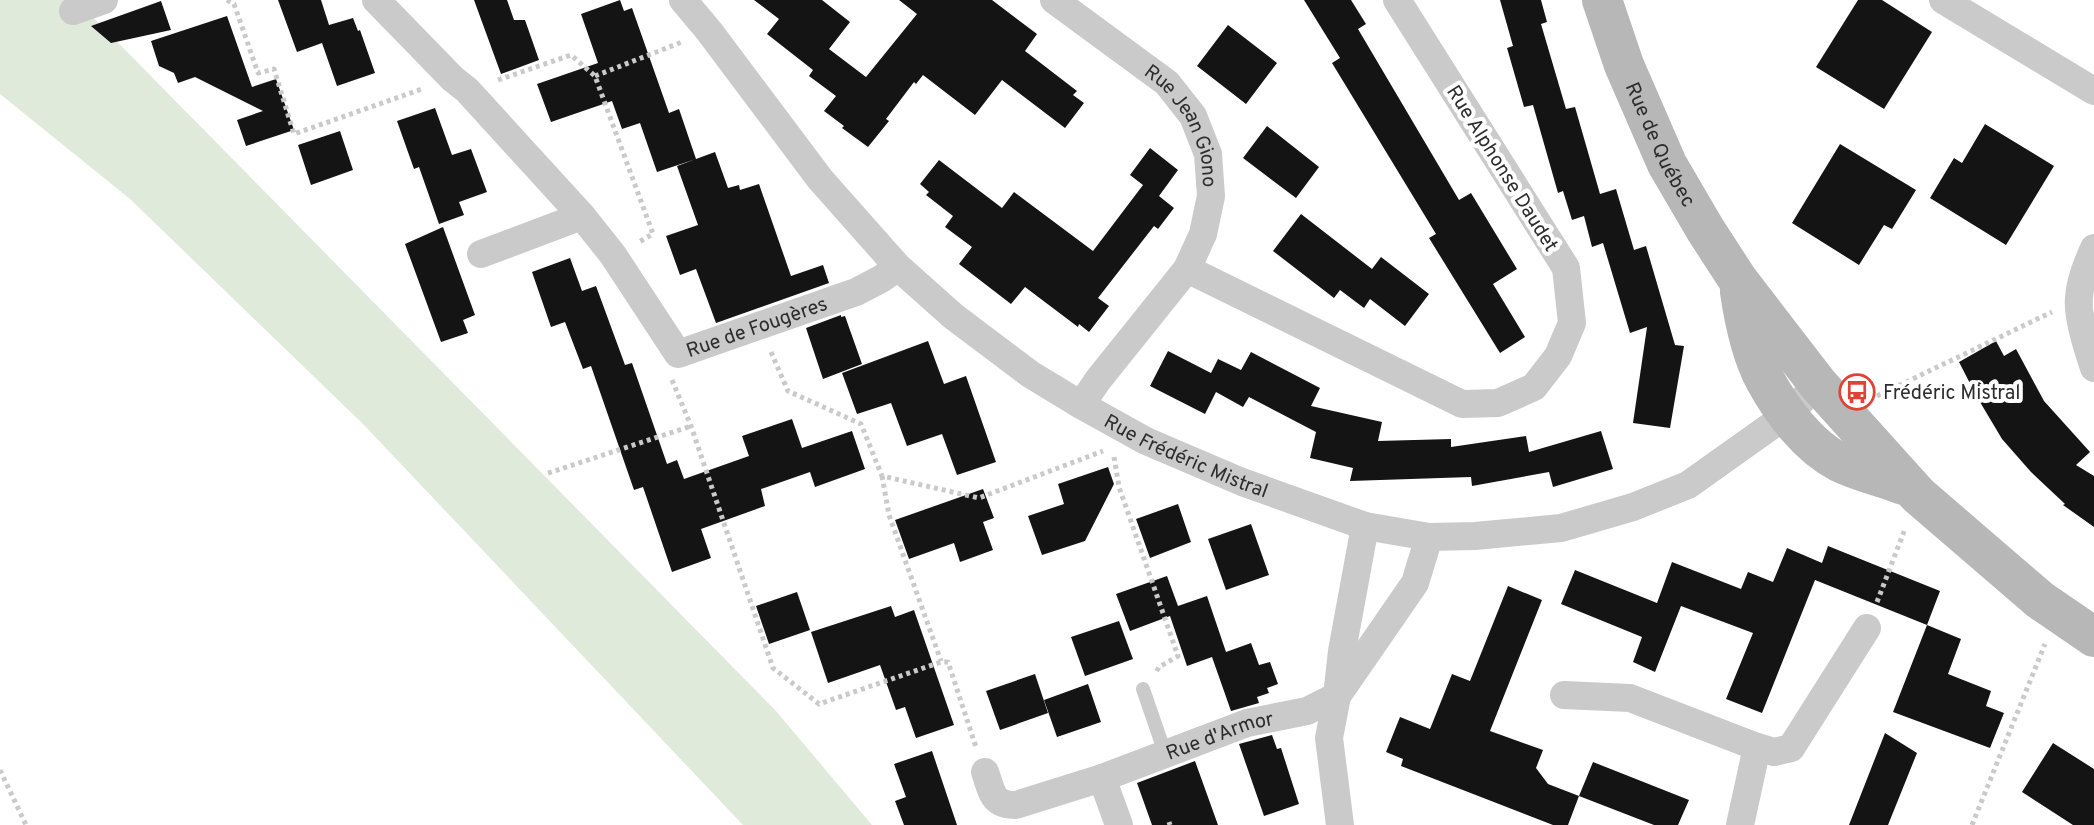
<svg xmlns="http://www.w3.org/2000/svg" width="2094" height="825" viewBox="0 0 2094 825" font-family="Overpass,sans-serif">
<rect width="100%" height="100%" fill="#fff"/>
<path fill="#e0eadb" d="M0 0H76L776 711 872 825H743L364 425 130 199 0 94Z"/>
<path fill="#141414" d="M278 0H321L329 25 353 18 358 31 360 30 375 73 337 86 322 43 297 52Z
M474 0H507L514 20H525L539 60 501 74Z
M620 0 624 11 632 8 669 113 679 109 696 159 657 172 640 123 622 129 612 101 551 122 537 84 598 63 581 14Z
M754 0H822L850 22 829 49 866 77 917 14 899 0H992L1037 34 1025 51 1077 91 1073 95 1084 103 1065 128 1002 80 975 115 923 75 916 84 914 82 886 119 889 121 868 147 842 128 844 126 824 111 836 96 809 76 813 70 767 34 779 19Z
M1304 0H1351L1366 24 1358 29 1459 200 1471 193 1517 269 1493 284 1525 337 1500 353 1429 238 1436 234 1332 63 1340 58Z
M1500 0H1541L1547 22 1541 24 1566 109 1575 107 1600 194 1616 189 1634 250 1646 246 1675 345 1684 346 1670 428 1633 423 1647 327 1630 333 1603 243 1592 247 1584 216 1572 220 1563 191 1558 193 1533 105 1524 107 1507 48 1513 46Z
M1858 0H1882L1932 32 1884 109 1816 67Z
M161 1 171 30 111 43 91 26Z
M227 16 252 87 276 79 294 130 246 146 237 120 263 111 195 77 178 83 174 73 159 66 151 41Z
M1228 25 1277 63 1246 104 1197 66Z
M435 108 452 155 471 149 487 192 459 202 464 215 439 224 419 167 414 169 397 121Z
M1985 124 2054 166 2006 245 1930 198 1954 158 1962 163Z
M1267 126 1319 167 1296 198 1243 158Z
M340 131 353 170 311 185 298 145Z
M1840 144 1916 190 1892 229 1884 225 1859 265 1792 223Z
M1150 148 1178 170 1159 196 1174 208 1158 229 1154 226 1098 298 1109 306 1089 332 1079 324 1078 327 1025 287 1011 304 959 264 972 247 945 227 953 216 926 195 929 192 920 184 939 160 1002 208 1014 192 1093 251 1143 185 1130 175Z
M715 152 728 188 739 185 740 190 759 184 791 276 823 265 829 283 716 323 696 269 680 275 666 236 698 225 677 166Z
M1301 214 1372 269 1381 257 1429 294 1405 326 1370 299 1364 308 1340 290 1334 298 1273 251Z
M443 227 475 315 463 320 468 333 441 342 405 244Z
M570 258 582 291 596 286 625 365 632 363 667 464 677 460 684 479 749 456 742 436 792 419 802 448 852 431 865 469 815 487 810 472 761 489 765 506 701 529 711 558 672 572 643 487 634 490 591 366 583 369 565 322 551 327 532 272Z
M841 315V317L845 316 862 364 823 379 806 328Z
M928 341 944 384 966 376 996 462 957 475 942 434 907 446 891 403 857 414 842 373Z
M1996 341 2004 356 2016 349 2044 401 2090 452 2076 465 2094 476V527L2063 505 2065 504 2031 472 2002 439 1977 397 1959 362Z
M1168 351 1211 373 1218 359 1241 370 1251 352 1320 388 1311 406 1382 422 1378 441 1451 439V447L1526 436 1529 452 1601 431 1613 469 1553 487 1549 472 1472 486 1471 477 1350 481 1353 468 1310 458 1316 432 1249 397 1243 407 1216 392 1205 414 1150 386Z
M1108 467 1114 484 1085 541 1042 555 1028 516 1064 504 1058 484Z
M983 489 994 518 983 522 993 550 960 562 954 543 909 559 895 520Z
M1178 504 1191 542 1150 558 1136 519Z
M1251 524 1269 575 1226 590 1208 539Z
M1828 546 1940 591 1927 625 1815 580 1762 713 1726 699 1753 633 1681 606 1655 672 1633 662 1642 637 1561 604 1575 570 1657 603 1672 562 1741 589 1748 572 1773 582 1787 548 1822 563Z
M1167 576 1178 606 1207 596 1226 652 1251 643 1259 665 1270 662 1278 684 1267 688 1269 693 1257 697 1259 703 1231 711 1212 657 1187 666 1170 616 1130 631 1116 594Z
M1508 586 1542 600 1490 731 1543 750 1536 768 1548 784 1579 796 1568 825H1553L1401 766 1403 759 1386 752 1400 717 1430 729 1452 674 1470 681Z
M797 592 810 630 769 644 756 606Z
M891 606 895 617 914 610 954 725 916 738 905 707 896 710 880 665 828 683 811 632Z
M1119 621 1133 659 1085 676 1071 637Z
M1927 625 1961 639 1948 674 1991 691 1986 706 2004 713 1990 748 1893 712Z
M1035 674 1048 713 1000 730 986 691Z
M1088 684 1101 722 1057 737 1044 700Z
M1885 733 1917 753 1888 825H1849Z
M1272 735 1277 749 1281 748 1299 804 1264 816 1239 744Z
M2053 743 2094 769V825H2073L2022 792Z
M932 751 957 825H904L895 801 906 797 894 764Z
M1195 761 1218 825H1152L1137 783Z
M1593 762 1689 800 1678 825H1654L1579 796Z"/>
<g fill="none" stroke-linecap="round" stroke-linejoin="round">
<path stroke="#cacaca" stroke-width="5" stroke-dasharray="4 4" stroke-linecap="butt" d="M227 0 234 4 258 73 274 69 294 134 422 89
M595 76 682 42
M498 80 571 55 595 76 653 234 639 242
M771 352 788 391 861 424 882 476 979 498 1103 451
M672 380 691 426 773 668 819 704 941 662H948L976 747
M1877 396 2052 312
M1114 457 1119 487 1178 656 1159 667 1156 672
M548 473 691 426
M882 476 889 515 941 661
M1877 602 1905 529
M0 770 26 825
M1169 822 1170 825
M1972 825 2045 644"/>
<path stroke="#cacaca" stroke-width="14" d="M1143 689 1165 753"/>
<g stroke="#cacaca" stroke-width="28">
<path id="s1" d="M376 0 453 79 467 90 582 216 613 255 678 354 856 292 881 279 898 267"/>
<path id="s2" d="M683 0 709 31 820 179 898 267 953 316 1030 374 1081 405 1146 441 1242 482 1365 526 1429 537 1475 536 1561 528 1633 507 1688 485 1788 414 1818 384"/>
<path id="s3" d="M1054 0 1167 83 1193 116 1208 154 1211 196 1203 234 1187 269 1098 380 1081 405"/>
<path d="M1943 0 2094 91"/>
<path d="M73 11 104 0"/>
<path d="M2094 248C2087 264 2080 281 2079 298 2077 317 2088 350 2094 368"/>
<path d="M481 254 582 216"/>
<path d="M1187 269 1462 404 1498 403 1534 387 1558 356 1572 323 1566 268 1397 0"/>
<path d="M1564 695 1630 698 1757 747 1774 752 1791 748 1867 628"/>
<path id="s4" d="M985 772C992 791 991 805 1016 805L1102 778 1247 723 1307 711 1337 696 1415 583 1429 537"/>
<path d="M1102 778 1119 825"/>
<path d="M1340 825 1329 738 1337 696 1342 651 1365 526"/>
<path d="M1740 825 1757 747"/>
</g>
<g stroke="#b7b7b7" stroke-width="40">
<path id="s5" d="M1602 0 1624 65 1667 164 1705 229 1738 280 1818 384 1918 495 2040 600 2094 637"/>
<path d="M1740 292C1744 319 1752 356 1765 380 1782 411 1808 446 1839 462 1859 472 1883 477 1903 485"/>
</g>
</g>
<defs>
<symbol id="bus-ring" viewBox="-11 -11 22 22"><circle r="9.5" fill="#fff" stroke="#de4334" stroke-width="1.5"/><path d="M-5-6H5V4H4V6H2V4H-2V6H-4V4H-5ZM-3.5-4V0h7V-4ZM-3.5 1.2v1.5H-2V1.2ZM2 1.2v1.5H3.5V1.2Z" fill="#de4334"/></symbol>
</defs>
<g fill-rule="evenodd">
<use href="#bus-ring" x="1837" y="372" width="40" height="40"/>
</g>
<g text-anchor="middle" stroke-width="8" stroke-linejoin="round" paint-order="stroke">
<g font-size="20" fill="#2d2d2d" stroke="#fff">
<text dy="7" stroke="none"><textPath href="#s3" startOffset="186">Rue Jean Giono</textPath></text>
<text dy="7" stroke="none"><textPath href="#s5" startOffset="156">Rue de Québec</textPath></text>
<text transform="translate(1503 168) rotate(58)" y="7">Rue Alphonse Daudet</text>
<text dy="7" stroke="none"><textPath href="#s1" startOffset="550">Rue de Fougères</textPath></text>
<text dy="7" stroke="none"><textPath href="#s2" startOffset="690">Rue Frédéric Mistral</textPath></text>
<text dy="7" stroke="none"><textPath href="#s4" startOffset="266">Rue d'Armor</textPath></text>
</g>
<g font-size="20" fill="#2d2d2d" stroke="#fff" text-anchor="start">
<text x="1883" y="399">Frédéric Mistral</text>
</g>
</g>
</svg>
